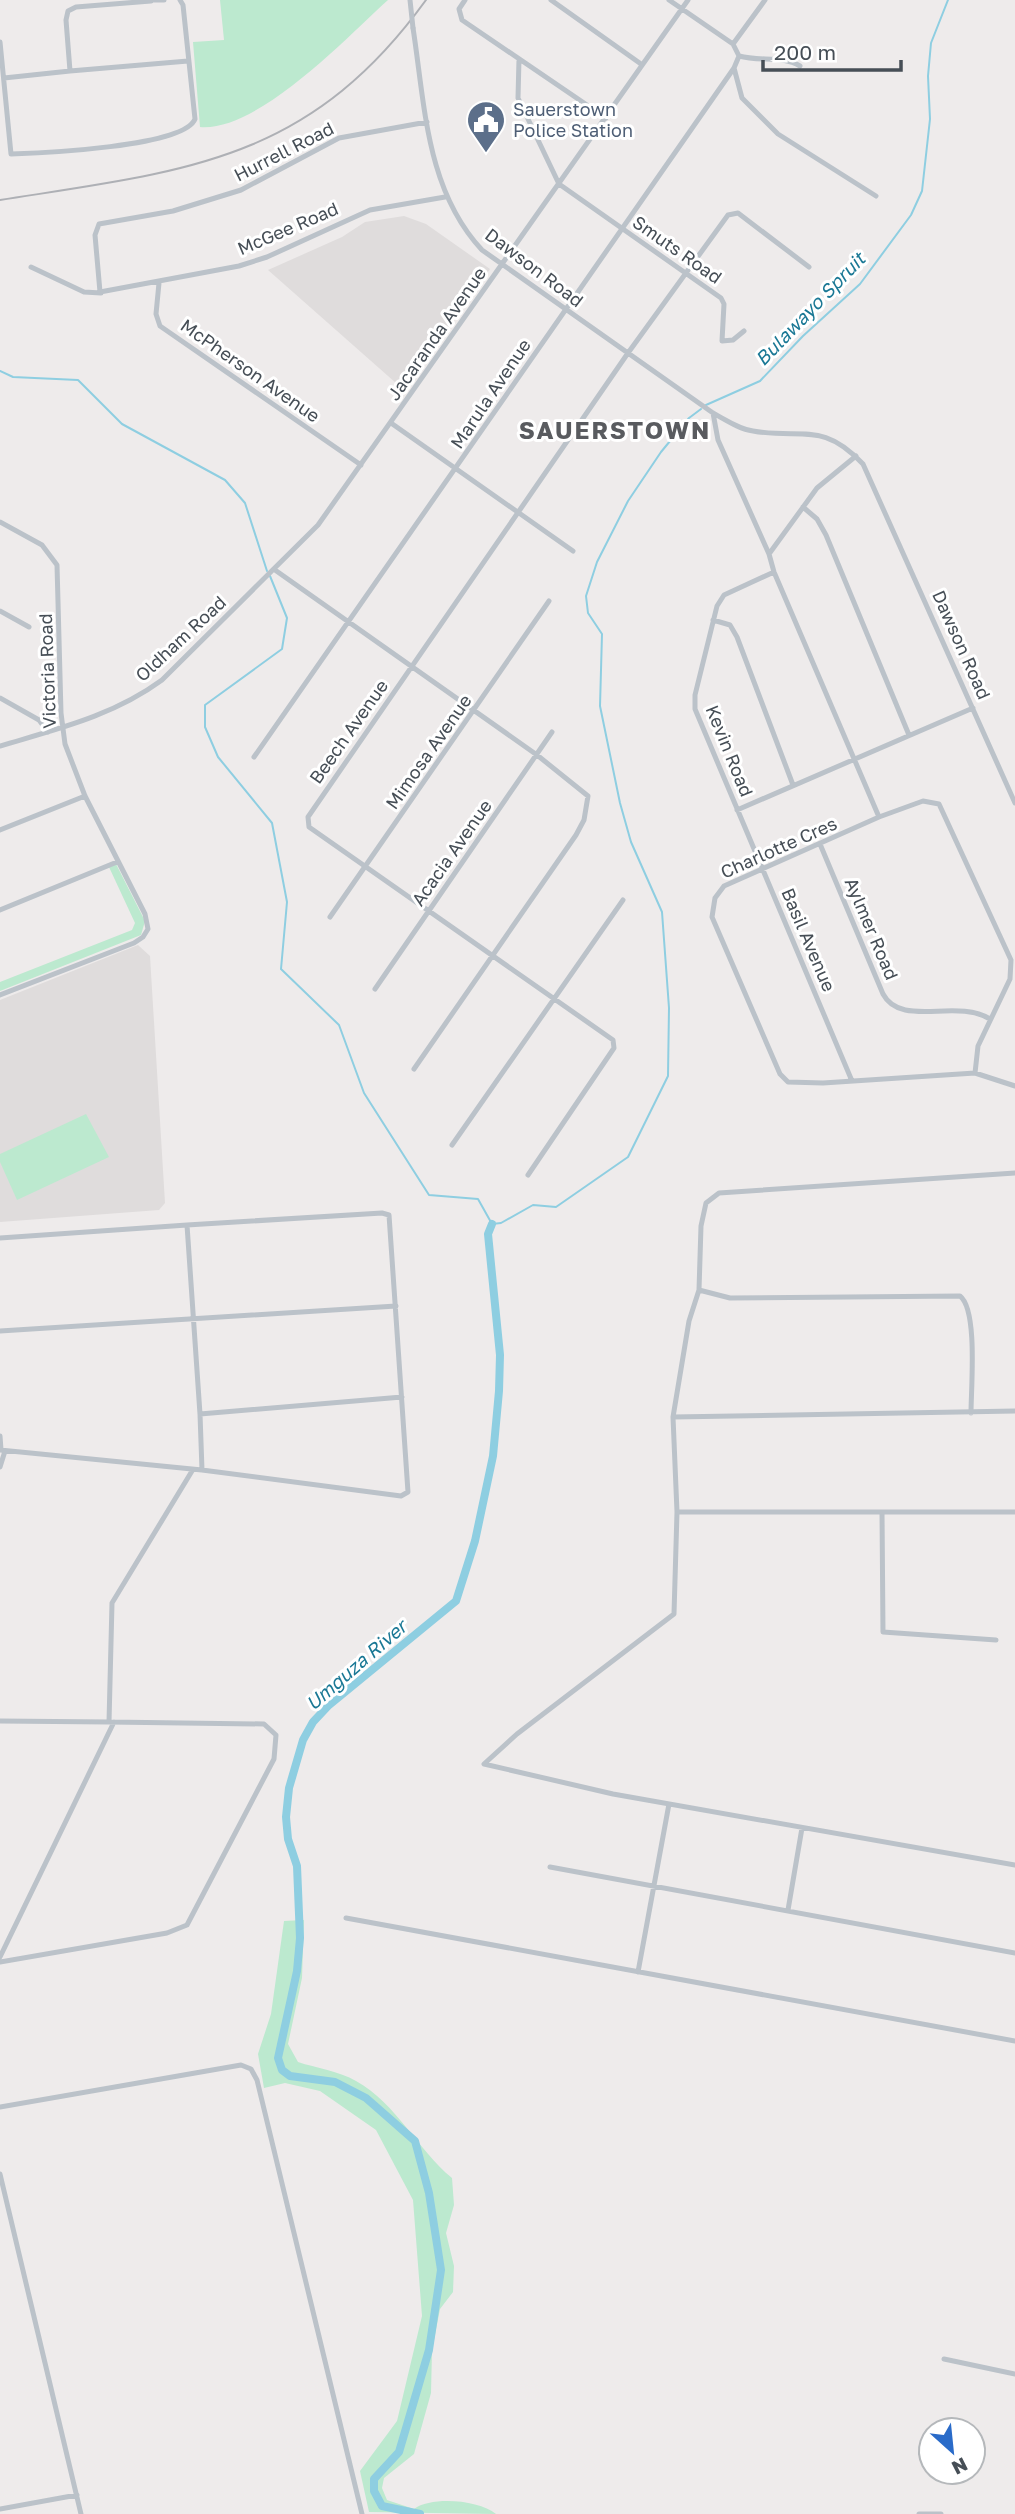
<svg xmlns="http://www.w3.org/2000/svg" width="1015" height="2514" viewBox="0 0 1015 2514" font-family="'Golos Text',sans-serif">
<rect width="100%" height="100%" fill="#eeebeb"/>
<path fill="#dfdcdc" d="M404 216 426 224 490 269 405 391 268 270 342 237 365 222Z
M138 945 150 956 165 1203 159 1210 0 1222V1000Z"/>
<path fill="#bce9cf" d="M220 0H388C347 37 258 132 200 127L193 42 224 40Z
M116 864 145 921 141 935 0 991V982L132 930 135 923 109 867Z
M86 1114 109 1157 17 1200 0 1162V1154Z
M304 1920 302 1978 288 2044 298 2062C316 2068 339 2071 356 2081 397 2104 417 2149 452 2178L454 2205 446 2233 454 2266 453 2292 440 2309 432 2350 431 2393 414 2454 384 2478 382 2488 387 2500 414 2509C432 2496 479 2500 496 2514L369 2512 360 2471 397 2421 422 2316 413 2200 376 2130 320 2091 285 2083 264 2088 258 2054 271 2014 284 1921Z"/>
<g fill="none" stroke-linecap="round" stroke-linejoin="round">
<path stroke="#8ecee1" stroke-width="2" d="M0 371 13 377 78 380 122 424 225 480 245 503 267 571
M706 405 760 381 803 336 860 284 911 215 922 191 930 119 928 76 931 43 948 0
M270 576 287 618 282 649 205 705V727L218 757 272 823 287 902 281 969 339 1025 364 1093 429 1195 478 1199 492 1224 501 1223 533 1205 556 1207 628 1157 668 1076 669 1008 662 912 631 842 620 803 600 706 602 634 588 613 586 596 597 562 628 501 661 452 689 418 701 409"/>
<path stroke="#8ecee1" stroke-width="8" d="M420 2514 382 2506 374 2491V2479L399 2452 429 2350 441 2270 429 2193 415 2141 366 2098 335 2082 290 2076 282 2070 278 2058 297 1971 300 1938 297 1866 288 1839 286 1817 289 1788 303 1740 313 1722 328 1706 456 1601 475 1541 493 1456 499 1391 500 1355 488 1234 492 1224"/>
<path stroke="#bbc2c9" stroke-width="5" d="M151 0H164
M465 0 459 9 462 20 606 118
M551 0 641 64
M151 1 76 7 68 11 66 20 70 71 188 61
M413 28C425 105 426 190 482 250L713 413C726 420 739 429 753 431 801 440 822 420 863 464L1015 803
M0 42 11 154C41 153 184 147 195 119L183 5 180 0
M733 44 765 0
M739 56C760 62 782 55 800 66
M519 59 518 98 559 184 721 298 724 304 722 341 733 340 744 331
M734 68 742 98 778 134 876 196
M4 78 70 71
M427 122 339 138 241 190 173 211 99 224 95 235 100 292 239 266 267 257 370 210 445 197
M31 267 84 292 101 293
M159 283 156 314 160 326 361 465
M713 413 718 440 769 554
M391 423 573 551
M856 456 817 488 769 554 774 572 879 817
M803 507 817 519 826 535 909 735
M0 522 42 545 57 565 61 713 65 744 85 796 145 914 148 929 143 937 134 943 0 995
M275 570 537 755 588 796 584 820 576 835 414 1069
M774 572 724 595 717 606 695 695V709L852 1081
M0 611 29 627
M713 620 730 625 737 637 793 785
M0 698 39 720 48 732
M0 746C57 729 113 716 162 680L318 525 688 0
M254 757 734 68 739 56 733 44 669 0
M737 810 973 708
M0 830 85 796
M820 844 883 994C901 1028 956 998 990 1019
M0 910 117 862
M330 917 549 601
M375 989 552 732
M975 1073 978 1046 1010 979 1011 960 939 804 923 801 879 817 724 886 715 898 712 917 780 1074 788 1082 823 1083 975 1073 1015 1086
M452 1145 623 900
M1015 1173 719 1193 706 1203 701 1226 699 1290 689 1321 673 1417 677 1512 674 1614 517 1734 484 1764 613 1794 1015 1865
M528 1175 614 1048 613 1040 309 827 308 817 628 353 728 215 738 213 809 267
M0 1238 187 1225 200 1414 402 1397
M699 1290 730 1298 960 1296C978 1310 971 1388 971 1413
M0 1331 396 1306
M200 1414 202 1470
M673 1417 1015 1411
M0 1436 1 1450
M0 1450 202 1470 401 1496 408 1492 389 1215 382 1213 187 1225
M0 1467 5 1451
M677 1512H1015
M882 1512 883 1632 996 1640
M0 1721 109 1722
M550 1867 1015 1953
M788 1910 802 1828
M346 1918 1015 2041
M0 1957 114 1722
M0 1962 167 1933 187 1925 274 1759 276 1735 264 1724 109 1722 112 1603 192 1471
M638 1972 669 1804
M0 2107 241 2065 251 2069 257 2080 362 2514
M0 2174 81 2514
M944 2359 1015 2374
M0 2509 77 2495
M919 2514H941"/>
<path stroke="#aeb0b5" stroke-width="2" d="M0 200C184 171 308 163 426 0"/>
<path stroke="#bbc2c9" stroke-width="5" d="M410 0 413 28"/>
</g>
<defs>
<symbol id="civic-pin" viewBox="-11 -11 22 30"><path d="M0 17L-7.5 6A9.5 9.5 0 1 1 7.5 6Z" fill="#5c6f8a" stroke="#fff"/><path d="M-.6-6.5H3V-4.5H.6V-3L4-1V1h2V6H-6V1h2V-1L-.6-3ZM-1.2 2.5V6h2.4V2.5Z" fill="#fff"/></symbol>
</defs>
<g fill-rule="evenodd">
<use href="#civic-pin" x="464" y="98" width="44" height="60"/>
</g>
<g text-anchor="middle" stroke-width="6" stroke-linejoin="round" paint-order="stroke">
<g font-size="18" fill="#4e5e75" stroke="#fff" text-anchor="start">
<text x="513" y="116">Sauerstown<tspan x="513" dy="21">Police Station</tspan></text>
</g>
<g font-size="18" fill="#464e56" stroke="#fff">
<text transform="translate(284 152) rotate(-27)" y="6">Hurrell Road</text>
<text transform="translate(288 229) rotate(-23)" y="6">McGee Road</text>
<text transform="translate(677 250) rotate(35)" y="6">Smuts Road</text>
<text transform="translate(534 268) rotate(37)" y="6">Dawson Road</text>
<text transform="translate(437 334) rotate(-55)" y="6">Jacaranda Avenue</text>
<text transform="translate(250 371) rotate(35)" y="6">McPherson Avenue</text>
<text transform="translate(491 394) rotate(-56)" y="6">Marula Avenue</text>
<text transform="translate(181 639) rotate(-43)" y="6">Oldham Road</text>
<text transform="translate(961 645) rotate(66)" y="6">Dawson Road</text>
<text transform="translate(48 671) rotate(-92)" y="6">Victoria Road</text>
<text transform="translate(349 732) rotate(-55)" y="6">Beech Avenue</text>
<text transform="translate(729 751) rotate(68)" y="6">Kevin Road</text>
<text transform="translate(429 752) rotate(-55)" y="6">Mimosa Avenue</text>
<text transform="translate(779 848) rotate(-24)" y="6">Charlotte Cres</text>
<text transform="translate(452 853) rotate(-55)" y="6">Acacia Avenue</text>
<text transform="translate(871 929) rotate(67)" y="6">Aylmer Road</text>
<text transform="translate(808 940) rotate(67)" y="6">Basil Avenue</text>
</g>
<g font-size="19" font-style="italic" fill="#1a7895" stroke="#fff">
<text transform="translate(810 309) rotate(-46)" y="7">Bulawayo Spruit</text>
<text transform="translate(356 1665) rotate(-41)" y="7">Umguza River</text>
</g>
<g font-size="24" font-weight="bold" letter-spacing="2" fill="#595b5f" stroke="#fff">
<text x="615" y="439">SAUERSTOWN</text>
</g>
</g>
<g transform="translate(952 2451) rotate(153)"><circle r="33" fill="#ffffff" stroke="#b5b8bb" stroke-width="2"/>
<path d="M0-5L12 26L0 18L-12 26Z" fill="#2a6bc9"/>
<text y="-10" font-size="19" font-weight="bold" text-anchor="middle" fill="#464e56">N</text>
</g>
<path d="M763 60v10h138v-10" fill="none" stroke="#464e56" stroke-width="3.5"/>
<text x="774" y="60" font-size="21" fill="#464e56" stroke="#ffffff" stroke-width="5" paint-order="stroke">200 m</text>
</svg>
